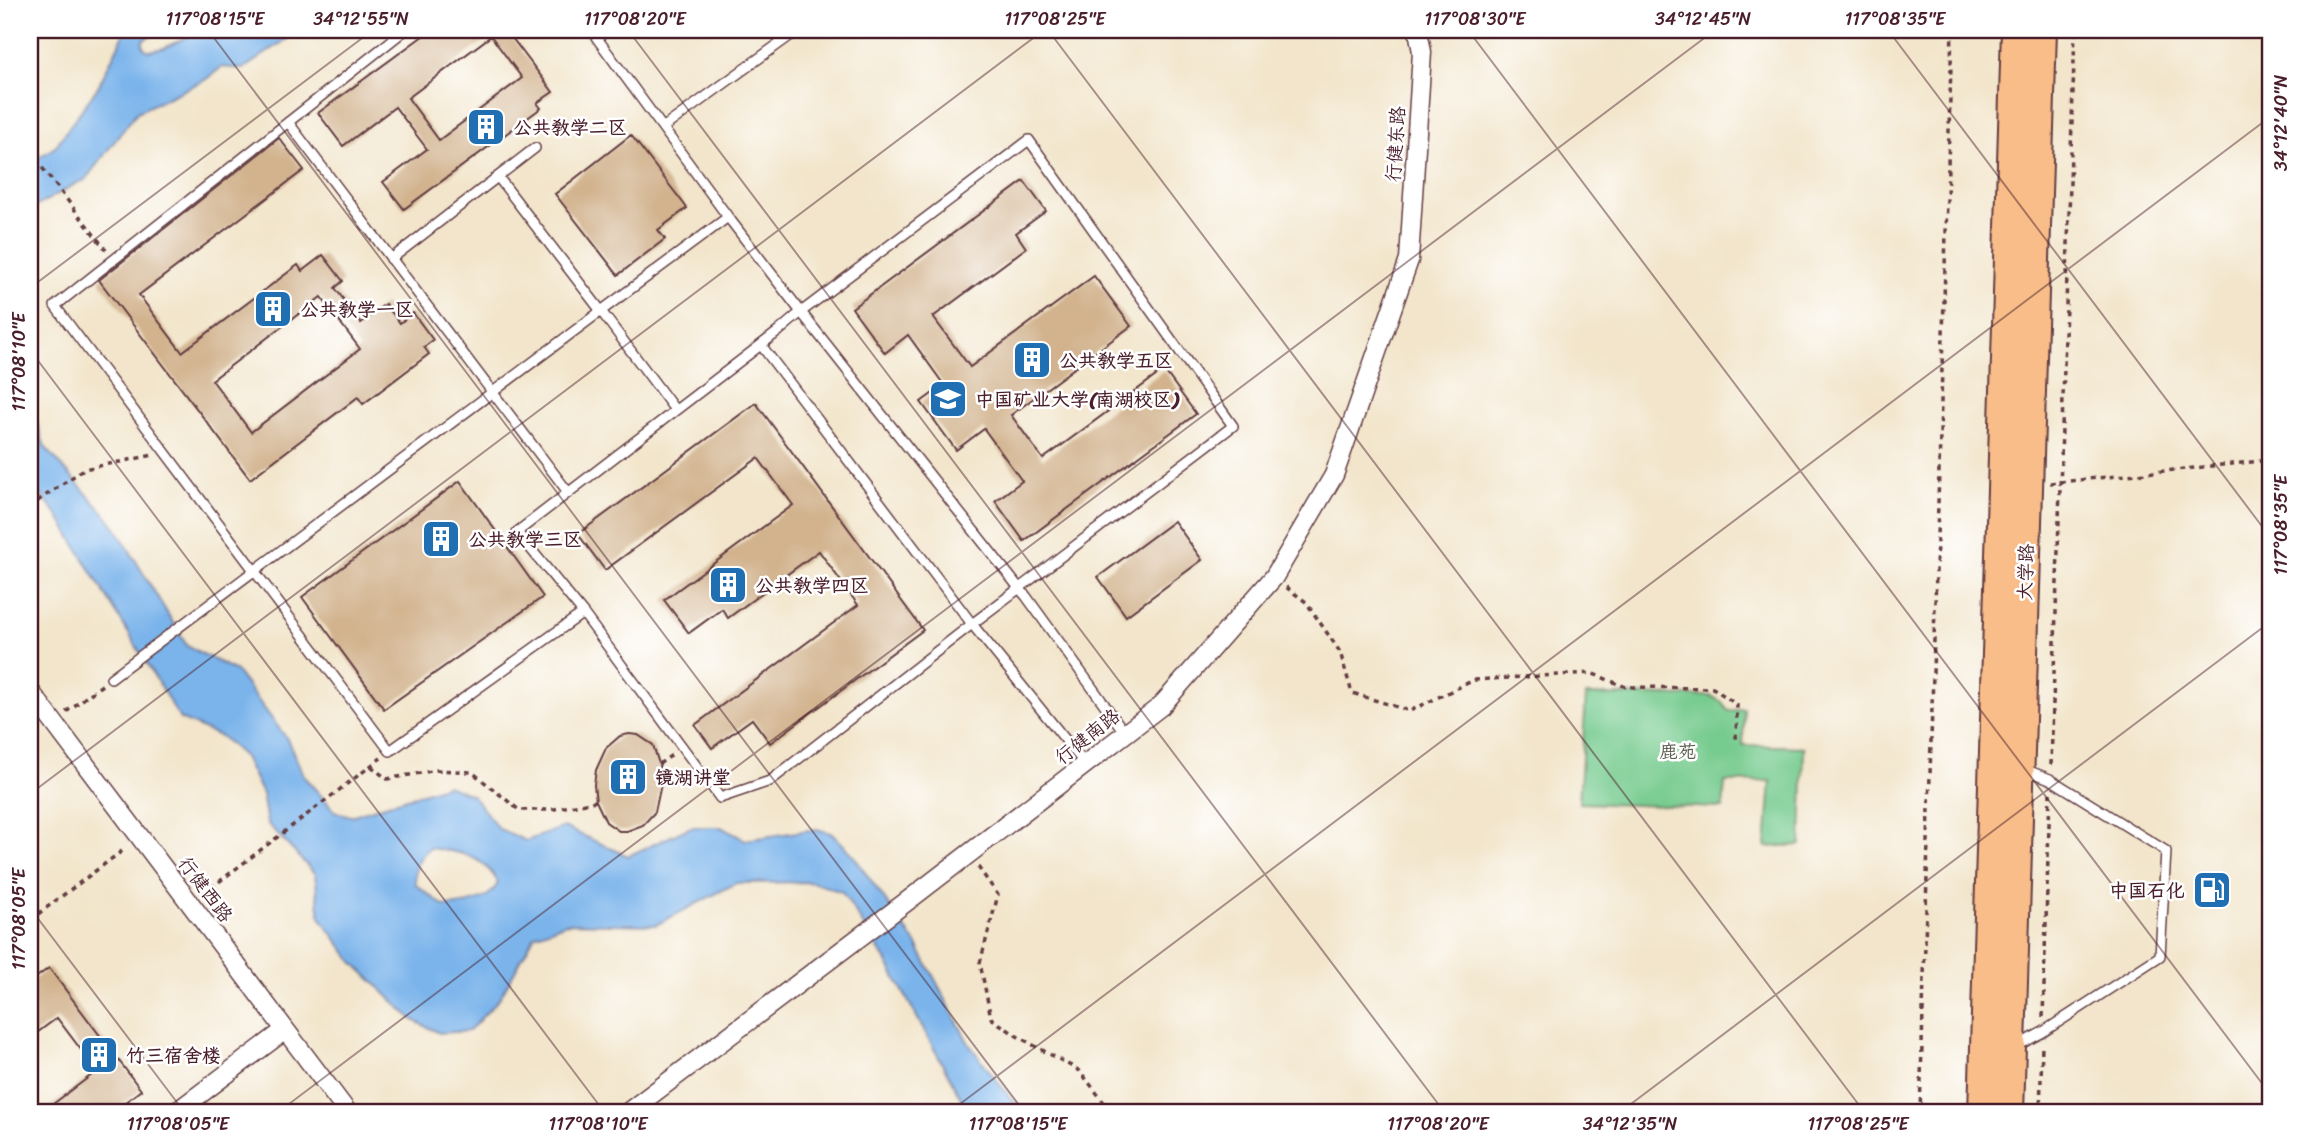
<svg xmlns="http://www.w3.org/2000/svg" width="2300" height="1143" viewBox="0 0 2300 1143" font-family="Sriracha,'LXGW WenKai TC',sans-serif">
<rect width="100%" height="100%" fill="#fff"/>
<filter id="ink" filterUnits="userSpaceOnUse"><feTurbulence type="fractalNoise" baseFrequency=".0143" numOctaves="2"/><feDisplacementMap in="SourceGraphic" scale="14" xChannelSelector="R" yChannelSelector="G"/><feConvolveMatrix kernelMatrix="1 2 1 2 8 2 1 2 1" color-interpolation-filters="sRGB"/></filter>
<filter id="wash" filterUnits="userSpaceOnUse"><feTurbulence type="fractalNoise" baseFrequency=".00686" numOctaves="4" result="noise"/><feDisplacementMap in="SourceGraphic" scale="28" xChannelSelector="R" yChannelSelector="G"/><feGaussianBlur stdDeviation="1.57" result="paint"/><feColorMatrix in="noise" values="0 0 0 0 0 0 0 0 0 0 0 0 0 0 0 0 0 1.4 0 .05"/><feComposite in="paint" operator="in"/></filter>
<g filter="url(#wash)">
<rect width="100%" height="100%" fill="#f2e5cb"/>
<path fill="#76cb8e" stroke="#60755c" stroke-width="2" d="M1586 695 1711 696 1722 702 1728 711 1744 709 1743 745 1804 747 1801 845 1766 847 1771 781 1725 782 1723 808 1579 803Z"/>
<path fill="#7ab4eb" stroke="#626a8b" stroke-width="2" fill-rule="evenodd" d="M126 30H162L143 40V47L149 51 164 48 201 30H300L243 69 222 67 205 80 137 112 85 180 77 183 30 210V163L55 147 98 87Z
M30 402 45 447 113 523 187 646 236 671 287 739 305 778 336 812 351 816 447 785 472 795 499 829 526 841 564 827 628 856 691 827H721L745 840 817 829 833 834 852 854 917 945 969 1044 1012 1100 1030 1113H969L886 960 842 892 812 882 736 883 656 925 566 923 535 935 499 999 469 1031 439 1033 413 1020 354 963 320 917 315 874 267 823 262 794 244 757 222 737 180 719 57 514 30 481ZM430 848C460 852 482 854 498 882 491 902 463 905 444 906L416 885C413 870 418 857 430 848Z"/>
<g id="blocks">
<path fill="#d2b38e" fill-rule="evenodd" d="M431 30H506L553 92 537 103 541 108 404 209 383 182 427 149 395 107 343 146 318 113ZM491 36 522 78 439 140 408 98Z
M631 135 687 208 658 230 665 239 618 275 555 194Z
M279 138 304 170 139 295 182 352 298 265 302 271 323 255 343 281 335 288 361 323 385 304 400 323 413 313 433 340 424 347 429 354 363 404 358 397 250 479 99 280ZM321 297 360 349 251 432 212 380Z
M1024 181 1046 211 1016 233 1026 248 933 317 970 367 1094 276 1131 326 1011 415 1043 459 1164 370 1196 414 1024 541 995 501 1022 481 984 429 956 450 921 402 944 385 908 335 885 353 852 308Z
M756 403 923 630 770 743 752 719 712 748 695 725 858 605 819 551 728 618 722 609 689 633 664 600 793 505 758 458 605 570 578 534Z
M460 481 543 597 384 709 302 597Z
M1174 521 1202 560 1126 616 1098 577Z
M629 734 638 735 653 745 659 764 661 784 655 812 643 825 627 831H619L606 822 596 801 594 785 596 770 606 748 620 736Z
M49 968 141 1090 111 1113H41L97 1071 57 1018 30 1038V982Z"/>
</g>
</g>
<g filter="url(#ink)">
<use href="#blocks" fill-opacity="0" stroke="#633d43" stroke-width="2"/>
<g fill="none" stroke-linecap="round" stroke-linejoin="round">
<defs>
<path id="service" d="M405 30 55 306 390 751 583 613 517 532 779 331 801 312 728 217 601 311 675 410
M591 30 728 217
M288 122 568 492
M664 127 798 30
M391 259 535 148
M761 345 972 624 1085 764
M583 613 720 798 770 781 972 624 1233 426 1029 140 801 312 1019 588 1026 596 1125 733
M111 678 601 311 498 177
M2015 1047 2043 1032 2160 956 2166 851 2050 779 2024 769"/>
<path id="minor" d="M30 691 348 1113
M175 1113 285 1030
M627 1113 910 899 1161 706 1274 577 1334 475 1409 260 1422 52 1418 30"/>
<path id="trunk" d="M1983 1113 2016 30
M2009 1113 2042 30"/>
</defs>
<use href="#service" stroke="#633d43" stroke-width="12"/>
<use href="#minor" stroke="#633d43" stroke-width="21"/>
<use href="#trunk" stroke="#633d43" stroke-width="32"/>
<path stroke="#633d43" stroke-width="3.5" stroke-dasharray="5 5" stroke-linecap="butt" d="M30 152 106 250
M2050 483 2270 460
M30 520 39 500 84 469 154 455
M1286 587 1306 602 1340 652 1352 693 1410 711 1474 680 1591 673 1626 687 1713 688 1737 705 1736 740
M66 712 102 685
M659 764 672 755
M2051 765 2075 30
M371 766 387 779 437 770 472 772 519 810H549L596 801
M978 867 998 895 980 963 991 1018 1017 1036 1080 1071 1112 1113
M203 894 381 758
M30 920 126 848
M2043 1017 2050 793
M1920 1113 1952 30
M2040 1113 2042 1045"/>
<use href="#service" stroke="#fff" stroke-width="9"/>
<use href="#minor" stroke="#fff" stroke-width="18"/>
<use href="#trunk" stroke="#f8bd88" stroke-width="28"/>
</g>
</g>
<path fill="none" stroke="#4a1f2b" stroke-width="2" stroke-opacity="0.45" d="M208 30 1025 1113M628 30 1445 1113M1048 30 1865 1113M1468 30 2270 1094M1888 30 2270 537M30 288 373 30M30 350 605 1113M30 794 1044 30M30 908 185 1113M277 1113 1715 30M948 1113 2270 117M1619 1113 2270 622"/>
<defs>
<symbol id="building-square" viewBox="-11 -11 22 22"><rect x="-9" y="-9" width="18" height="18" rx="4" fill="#1f6fb2" stroke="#fff"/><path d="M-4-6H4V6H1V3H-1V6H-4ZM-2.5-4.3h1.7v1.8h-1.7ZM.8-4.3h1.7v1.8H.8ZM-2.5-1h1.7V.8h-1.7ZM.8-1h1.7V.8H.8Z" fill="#fff"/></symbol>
<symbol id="university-square" viewBox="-11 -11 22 22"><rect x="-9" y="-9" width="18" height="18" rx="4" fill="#1f6fb2" stroke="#fff"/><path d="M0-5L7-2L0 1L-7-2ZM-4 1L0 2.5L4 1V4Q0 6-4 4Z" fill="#fff"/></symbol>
<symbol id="fuel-square" viewBox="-11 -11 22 22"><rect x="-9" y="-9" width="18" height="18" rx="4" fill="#1f6fb2" stroke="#fff"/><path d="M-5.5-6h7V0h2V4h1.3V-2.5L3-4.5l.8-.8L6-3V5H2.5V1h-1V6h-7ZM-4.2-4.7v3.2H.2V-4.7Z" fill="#fff"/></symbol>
</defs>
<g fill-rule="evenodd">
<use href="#building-square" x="464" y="105" width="44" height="44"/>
<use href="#building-square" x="251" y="287" width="44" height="44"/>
<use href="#building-square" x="1010" y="338" width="44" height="44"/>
<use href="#university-square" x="926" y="377" width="44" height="44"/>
<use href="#building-square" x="419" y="517" width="44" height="44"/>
<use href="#building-square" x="706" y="563" width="44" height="44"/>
<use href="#building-square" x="606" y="755" width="44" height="44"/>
<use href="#fuel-square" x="2190" y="868" width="44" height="44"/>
<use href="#building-square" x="77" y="1033" width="44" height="44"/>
</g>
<g text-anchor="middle" stroke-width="5" stroke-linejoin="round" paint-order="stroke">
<g font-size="19" font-weight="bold" fill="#4a1f2b" stroke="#fff" text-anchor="start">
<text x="513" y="134">公共教学二区</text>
<text x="300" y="316">公共教学一区</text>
<text x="1059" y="367">公共教学五区</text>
<text x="975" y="406">中国矿业大学(南湖校区)</text>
<text x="468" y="546">公共教学三区</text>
<text x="755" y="592">公共教学四区</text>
<text x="655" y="784">镜湖讲堂</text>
<text x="2185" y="897" text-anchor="end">中国石化</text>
<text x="126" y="1062">竹三宿舍楼</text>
</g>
<g font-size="19" fill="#4a1f2b" stroke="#fff">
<text transform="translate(1395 144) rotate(-86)" y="7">行健东路</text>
<text transform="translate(2025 572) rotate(-88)" y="7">大学路</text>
<text transform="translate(1087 736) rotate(-38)" y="7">行健南路</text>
<text transform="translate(206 889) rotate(53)" y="7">行健西路</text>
</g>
<g font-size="19" fill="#595b4e" stroke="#fff">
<text x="1678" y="758">鹿苑</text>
</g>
</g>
<rect width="2300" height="1143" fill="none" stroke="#fff" stroke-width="77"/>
<rect x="38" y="38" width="2224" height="1066" fill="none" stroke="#4a1f2b" stroke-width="2.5"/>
<g font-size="18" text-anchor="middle" fill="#4a1f2b">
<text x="215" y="25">117°08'15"E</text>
<text x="361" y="25">34°12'55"N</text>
<text x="635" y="25">117°08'20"E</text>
<text x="1055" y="25">117°08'25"E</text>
<text x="1475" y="25">117°08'30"E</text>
<text x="1703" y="25">34°12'45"N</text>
<text x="1895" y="25">117°08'35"E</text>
<text transform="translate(2281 123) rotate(-90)" y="6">34°12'40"N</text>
<text transform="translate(19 362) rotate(-90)" y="6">117°08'10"E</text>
<text transform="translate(2281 525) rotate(-90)" y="6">117°08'35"E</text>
<text transform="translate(19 919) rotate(-90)" y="6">117°08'05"E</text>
<text x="178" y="1130">117°08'05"E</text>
<text x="598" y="1130">117°08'10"E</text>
<text x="1018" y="1130">117°08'15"E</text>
<text x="1438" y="1130">117°08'20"E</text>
<text x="1630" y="1130">34°12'35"N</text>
<text x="1858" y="1130">117°08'25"E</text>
</g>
</svg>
